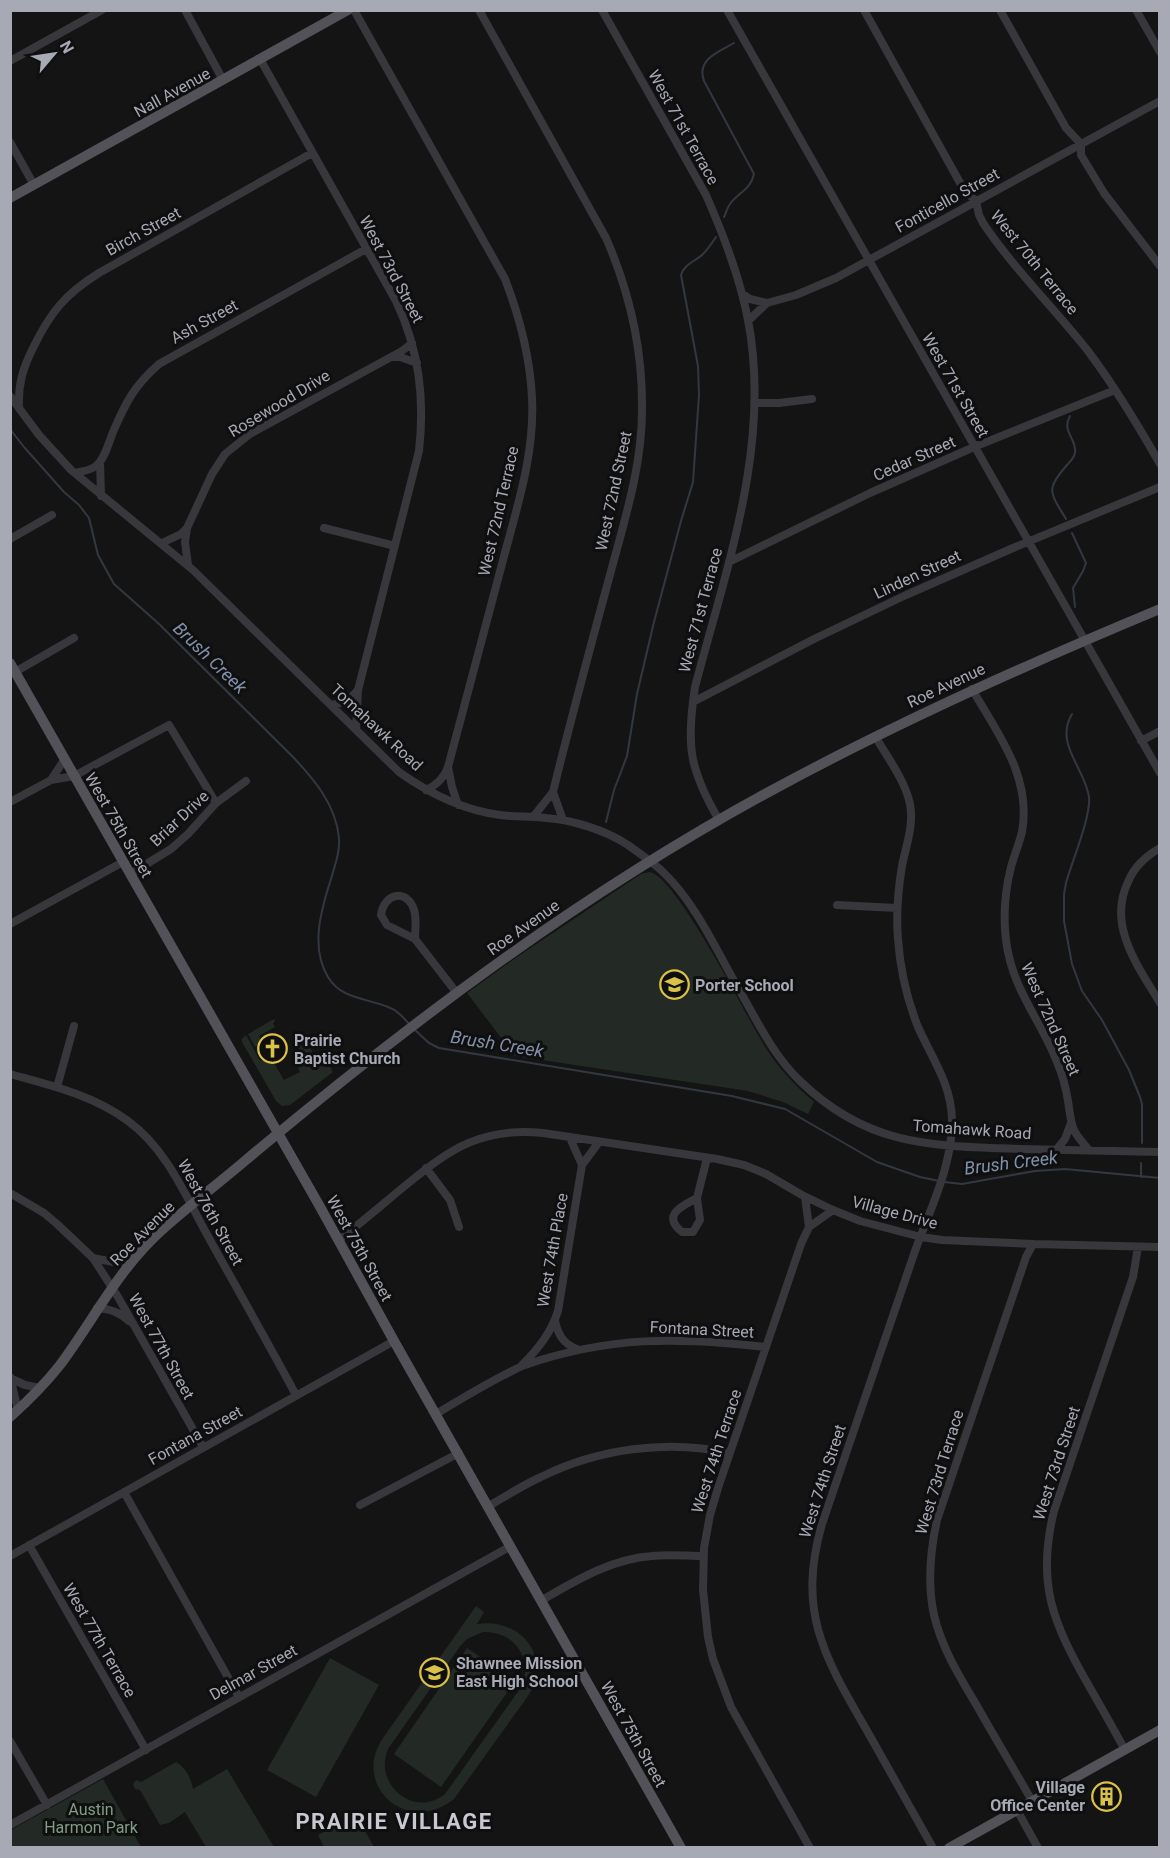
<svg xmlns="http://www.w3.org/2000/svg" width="1170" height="1858" viewBox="0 0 1170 1858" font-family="Roboto,sans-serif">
<rect width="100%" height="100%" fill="#141415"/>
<path fill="#232925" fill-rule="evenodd" d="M649 872C676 874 749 1022 767 1050 780 1070 796 1086 814 1102L808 1114 783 1102 748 1091 515 1056 467 993 517 957 641 874Z
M274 1019 275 1021 273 1023 275 1027 259 1036 263 1043 255 1047 248 1034Z
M246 1035 260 1061 270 1056 284 1080 300 1072 298 1068 323 1054 333 1072 290 1105 282 1106 276 1101 242 1042V1039Z
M307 1042 315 1057 299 1064 292 1051Z
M476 1606 484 1612 477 1624C519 1617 554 1656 528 1696L454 1799C406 1837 351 1784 383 1738ZM483 1632C514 1631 533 1658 522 1686L445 1794C414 1819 373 1784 388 1749L461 1645 467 1639Z
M467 1648 515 1681 441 1787 394 1754Z
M330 1658 379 1685 316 1797 267 1770Z
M176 1762C186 1768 191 1778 193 1789L227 1769 274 1847H206L185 1812 169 1823 160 1825 140 1790 135 1789 133 1784 136 1780 141 1782Z
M103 1779 141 1847H11V1830Z
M356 1815 374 1847H324L318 1835Z"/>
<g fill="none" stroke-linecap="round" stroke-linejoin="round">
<path stroke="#333840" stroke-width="2" d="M724 217C726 213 727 208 730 204 738 193 751 189 754 174L704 81C696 59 719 52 734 43
M10 429 24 447 64 492 79 505 89 518 98 555 114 584 158 623 292 756C314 779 336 805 339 838 340 852 335 865 331 879 321 910 310 947 328 977 341 999 366 998 388 1007 397 1010 403 1017 409 1024
M1066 519C1050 492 1045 490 1067 465 1071 461 1074 458 1075 453 1077 438 1061 432 1070 416
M1072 533 1086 563 1083 571 1073 588 1075 607
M1072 714C1054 744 1085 768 1089 797 1091 817 1072 861 1066 883L1064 894V921L1072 964 1082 991 1102 1020 1129 1070 1140 1097 1142 1104V1143
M606 822 614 790 627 756 637 694 654 622 681 521 693 482 699 395 698 366 681 275C685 263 695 262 703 254 708 249 712 243 716 237
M415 1030 429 1043 439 1048 732 1096 785 1109 877 1162 920 1177 939 1181
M1141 1163V1177
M944 1182 962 1184 1035 1171 1065 1169 1160 1178"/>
<path stroke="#37373c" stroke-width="8" d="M185 10 223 80
M354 10 505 279C520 318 530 356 532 398 535 455 516 510 502 564 484 632 466 699 448 767 444 778 437 785 426 790
M479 10 606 238C630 293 643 350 642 411 642 465 625 519 611 571 591 645 571 718 553 792L533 817
M602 10 706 195C724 236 740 277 748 320 772 444 726 569 695 687 686 745 689 769 719 820
M727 10 1160 773
M864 10 964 190 976 201 979 215 983 223C1014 269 1054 308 1088 351 1115 387 1138 425 1160 464
M1000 10 1066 128 1081 144V155L1104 193 1160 266
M1136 10 1160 52
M260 59 396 301C419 350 425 398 419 451L358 690 356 729
M10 61 102 10
M10 142 34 185
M742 294 750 299 767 303
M749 320 767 303 796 295 836 278 1160 101
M392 357H400L417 363
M10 396 39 435 71 470 193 570 399 772C430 794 462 810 500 815 515 817 530 816 546 818 573 820 605 830 628 845 640 854 654 863 664 873 697 905 718 954 741 993 758 1023 774 1056 800 1081 868 1147 932 1146 1021 1149 1067 1150 1113 1151 1160 1152
M755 403H779L812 399
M19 407C18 384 23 368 33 348 50 313 65 294 99 273L312 153
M100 462 101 496
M75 473C82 471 91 471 97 465 105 458 109 442 113 432 126 402 134 386 159 364L366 249
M324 528 395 546
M10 539 52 515
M162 543 181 534 187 528
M729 562 870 493 974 447 1115 390
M188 565 185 542 187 528 212 474 225 454 250 434 402 351 412 343
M15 672 74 638
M972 689C998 734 1032 777 1022 832 1019 844 1014 856 1011 867 1005 891 1003 916 1006 940 1012 990 1040 1018 1057 1062 1062 1074 1066 1088 1068 1101 1070 1112 1070 1123 1075 1132 1079 1139 1085 1145 1089 1150
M693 702 814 639 906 595 1013 548 1160 487
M332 705 348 701 358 690
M875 736C887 757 905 780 910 804 914 825 906 846 902 866 898 890 896 915 898 939 900 968 907 999 918 1027 932 1058 951 1084 952 1119 953 1166 929 1211 914 1254 883 1344 853 1434 822 1524 796 1615 826 1659 870 1736 891 1773 912 1810 933 1848
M1141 741 1160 731
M448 767 452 787 458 805
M51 780 64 760
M553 792 563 820
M10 802 51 780 74 776 169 725 216 803
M1160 848C1146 856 1134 867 1128 882 1107 926 1138 966 1160 1003
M130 874 171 849 188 834 216 803 246 781
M837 905 897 908
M10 924 123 862
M415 939C415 930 417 918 414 910 408 889 384 892 381 915L387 925 415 939 456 992
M10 1074C52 1086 93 1095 128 1121 167 1149 187 1199 210 1240 239 1292 268 1343 296 1395
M57 1087 74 1026
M570 1138 582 1165
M1057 1149 1065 1139 1071 1123
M426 1168 450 1200 459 1227
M10 1193 44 1213 57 1224 93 1258 118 1297 203 1447
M805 1197 809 1227
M697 1198C682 1206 661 1215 682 1232H693L700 1220 697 1198 707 1158
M339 1240C362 1222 384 1203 406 1185 451 1148 482 1127 543 1133L717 1159 744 1165 766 1174 802 1195 833 1210 860 1221 921 1237 942 1240 1033 1244 1160 1247
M93 1258 118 1263 132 1261
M97 1308C110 1309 119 1312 129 1321
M555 1321C558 1334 563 1344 577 1349
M522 1365C538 1349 551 1333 558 1311L582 1165 599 1142
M10 1377 18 1410
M12 1379 25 1385 40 1388
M436 1414C459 1400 481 1387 504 1375 511 1372 518 1367 525 1365 609 1336 679 1337 765 1347
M124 1492 239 1697
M360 1505 459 1453
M489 1506C506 1496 523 1485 541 1477 597 1449 667 1439 728 1453
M29 1545 146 1750
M10 1556 394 1341
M542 1600C577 1580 611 1559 652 1556 669 1554 686 1556 703 1556
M10 1741 47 1805
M1125 1750C1113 1728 1101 1707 1089 1686 1053 1623 1036 1584 1054 1511L1133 1277 1138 1247
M1032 1801C1014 1769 995 1738 977 1706 960 1677 942 1649 934 1615 927 1583 930 1552 937 1520L1026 1257 1033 1244
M1017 1810 1038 1848
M10 1825 511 1546
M810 1848 731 1707 713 1659 708 1637 703 1590 704 1548 710 1515 718 1488 801 1244 809 1227 833 1210"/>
<path stroke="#525258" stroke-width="10" d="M10 198 348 10
M10 663 319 1205 394 1341 681 1848
M10 1417C28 1401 45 1384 60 1365 95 1318 118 1269 163 1229 190 1205 219 1183 246 1160 408 1024 578 896 765 794 893 724 1025 665 1160 609
M949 1848 1160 1730"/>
</g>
<defs>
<symbol id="school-ring" viewBox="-11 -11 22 22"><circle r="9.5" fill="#0f0f10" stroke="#dac147" stroke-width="1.5"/><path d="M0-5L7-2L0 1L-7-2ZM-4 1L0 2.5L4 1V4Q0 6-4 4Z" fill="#dac147"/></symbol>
<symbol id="church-ring" viewBox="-11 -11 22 22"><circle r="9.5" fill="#0f0f10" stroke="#dac147" stroke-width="1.5"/><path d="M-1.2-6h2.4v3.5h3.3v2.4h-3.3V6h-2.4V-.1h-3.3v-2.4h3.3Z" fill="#dac147"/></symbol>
<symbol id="building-ring" viewBox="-11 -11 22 22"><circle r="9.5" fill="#0f0f10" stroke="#dac147" stroke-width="1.5"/><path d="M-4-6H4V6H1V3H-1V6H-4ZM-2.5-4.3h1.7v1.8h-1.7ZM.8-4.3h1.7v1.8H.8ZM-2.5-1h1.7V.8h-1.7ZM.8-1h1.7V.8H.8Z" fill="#dac147"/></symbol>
</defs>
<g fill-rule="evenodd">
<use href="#school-ring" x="658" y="968" width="33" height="33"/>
<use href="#church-ring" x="256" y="1032" width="33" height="33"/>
<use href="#school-ring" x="418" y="1656" width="33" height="33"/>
<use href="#building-ring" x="1090" y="1780" width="33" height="33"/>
</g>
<g text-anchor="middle" stroke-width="6" stroke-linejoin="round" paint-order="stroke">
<g font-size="16" fill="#a7a9b4" stroke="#0f0f10">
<text transform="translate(172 92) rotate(-29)" y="6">Nall Avenue</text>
<text transform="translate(684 127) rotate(61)" y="6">West 71st Terrace</text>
<text transform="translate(947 200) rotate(-29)" y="6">Fonticello Street</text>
<text transform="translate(143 231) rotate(-29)" y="6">Birch Street</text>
<text transform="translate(1035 262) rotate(51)" y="6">West 70th Terrace</text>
<text transform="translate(392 269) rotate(62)" y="6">West 73rd Street</text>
<text transform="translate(204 321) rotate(-29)" y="6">Ash Street</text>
<text transform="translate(956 385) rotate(60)" y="6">West 71st Street</text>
<text transform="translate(279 403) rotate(-31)" y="6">Rosewood Drive</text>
<text transform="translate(914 458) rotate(-24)" y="6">Cedar Street</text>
<text transform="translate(613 491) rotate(-78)" y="6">West 72nd Street</text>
<text transform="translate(498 511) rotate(-77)" y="6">West 72nd Terrace</text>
<text transform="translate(917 574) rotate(-25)" y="6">Linden Street</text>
<text transform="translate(700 610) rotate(-75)" y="6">West 71st Terrace</text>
<text transform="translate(946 685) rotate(-25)" y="6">Roe Avenue</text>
<text transform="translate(377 727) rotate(43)" y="6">Tomahawk Road</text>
<text transform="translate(179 818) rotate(-43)" y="6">Briar Drive</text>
<text transform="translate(119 825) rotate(60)" y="6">West 75th Street</text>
<text transform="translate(523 927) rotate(-35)" y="6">Roe Avenue</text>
<text transform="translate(1051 1019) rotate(66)" y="6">West 72nd Street</text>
<text transform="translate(972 1129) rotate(4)" y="6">Tomahawk Road</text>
<text transform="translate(211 1212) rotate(61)" y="6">West 76th Street</text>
<text transform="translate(895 1212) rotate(15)" y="6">Village Drive</text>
<text transform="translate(142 1233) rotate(-45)" y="6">Roe Avenue</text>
<text transform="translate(360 1248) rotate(61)" y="6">West 75th Street</text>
<text transform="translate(552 1250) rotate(-80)" y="6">West 74th Place</text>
<text transform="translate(702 1329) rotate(3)" y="6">Fontana Street</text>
<text transform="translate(162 1346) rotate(61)" y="6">West 77th Street</text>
<text transform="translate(195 1435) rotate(-29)" y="6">Fontana Street</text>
<text transform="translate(716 1451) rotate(-72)" y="6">West 74th Terrace</text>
<text transform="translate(1056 1463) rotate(-72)" y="6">West 73rd Street</text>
<text transform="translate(939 1472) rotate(-73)" y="6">West 73rd Terrace</text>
<text transform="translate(822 1481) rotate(-72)" y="6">West 74th Street</text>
<text transform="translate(100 1640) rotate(60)" y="6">West 77th Terrace</text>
<text transform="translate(253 1672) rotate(-29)" y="6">Delmar Street</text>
<text transform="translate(634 1734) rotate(61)" y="6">West 75th Street</text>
</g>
<g font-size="16" font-weight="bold" fill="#a7a9b4" stroke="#0f0f10" text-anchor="start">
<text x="695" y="991">Porter School</text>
<text x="294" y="1046">Prairie<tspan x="294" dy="18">Baptist Church</tspan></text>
<text x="456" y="1669">Shawnee Mission<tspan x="456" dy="18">East High School</tspan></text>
<text x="1085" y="1793" text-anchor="end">Village<tspan x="1085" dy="18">Office Center</tspan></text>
</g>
<g font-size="16" fill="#819c87" stroke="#0f0f10">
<text x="91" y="1815">Austin<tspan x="91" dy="18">Harmon Park</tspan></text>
</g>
<g font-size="18" font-style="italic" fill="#8291ab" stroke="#0f0f10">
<text transform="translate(210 658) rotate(44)" y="6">Brush Creek</text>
<text transform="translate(497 1044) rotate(9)" y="6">Brush Creek</text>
<text transform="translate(1011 1163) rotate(-7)" y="6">Brush Creek</text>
</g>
<g font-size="22" font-weight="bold" letter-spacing="1.5" fill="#c8c8d0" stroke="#0f0f10">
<text x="394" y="1829">PRAIRIE VILLAGE</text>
</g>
</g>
<rect width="1170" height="1858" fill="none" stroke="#a7a9b4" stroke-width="24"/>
<g transform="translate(54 54) rotate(61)" stroke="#0f0f10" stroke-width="4.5" paint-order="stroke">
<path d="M0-4.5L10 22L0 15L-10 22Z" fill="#a7a9b4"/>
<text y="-9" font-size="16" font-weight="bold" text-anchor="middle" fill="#a7a9b4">N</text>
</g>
</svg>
